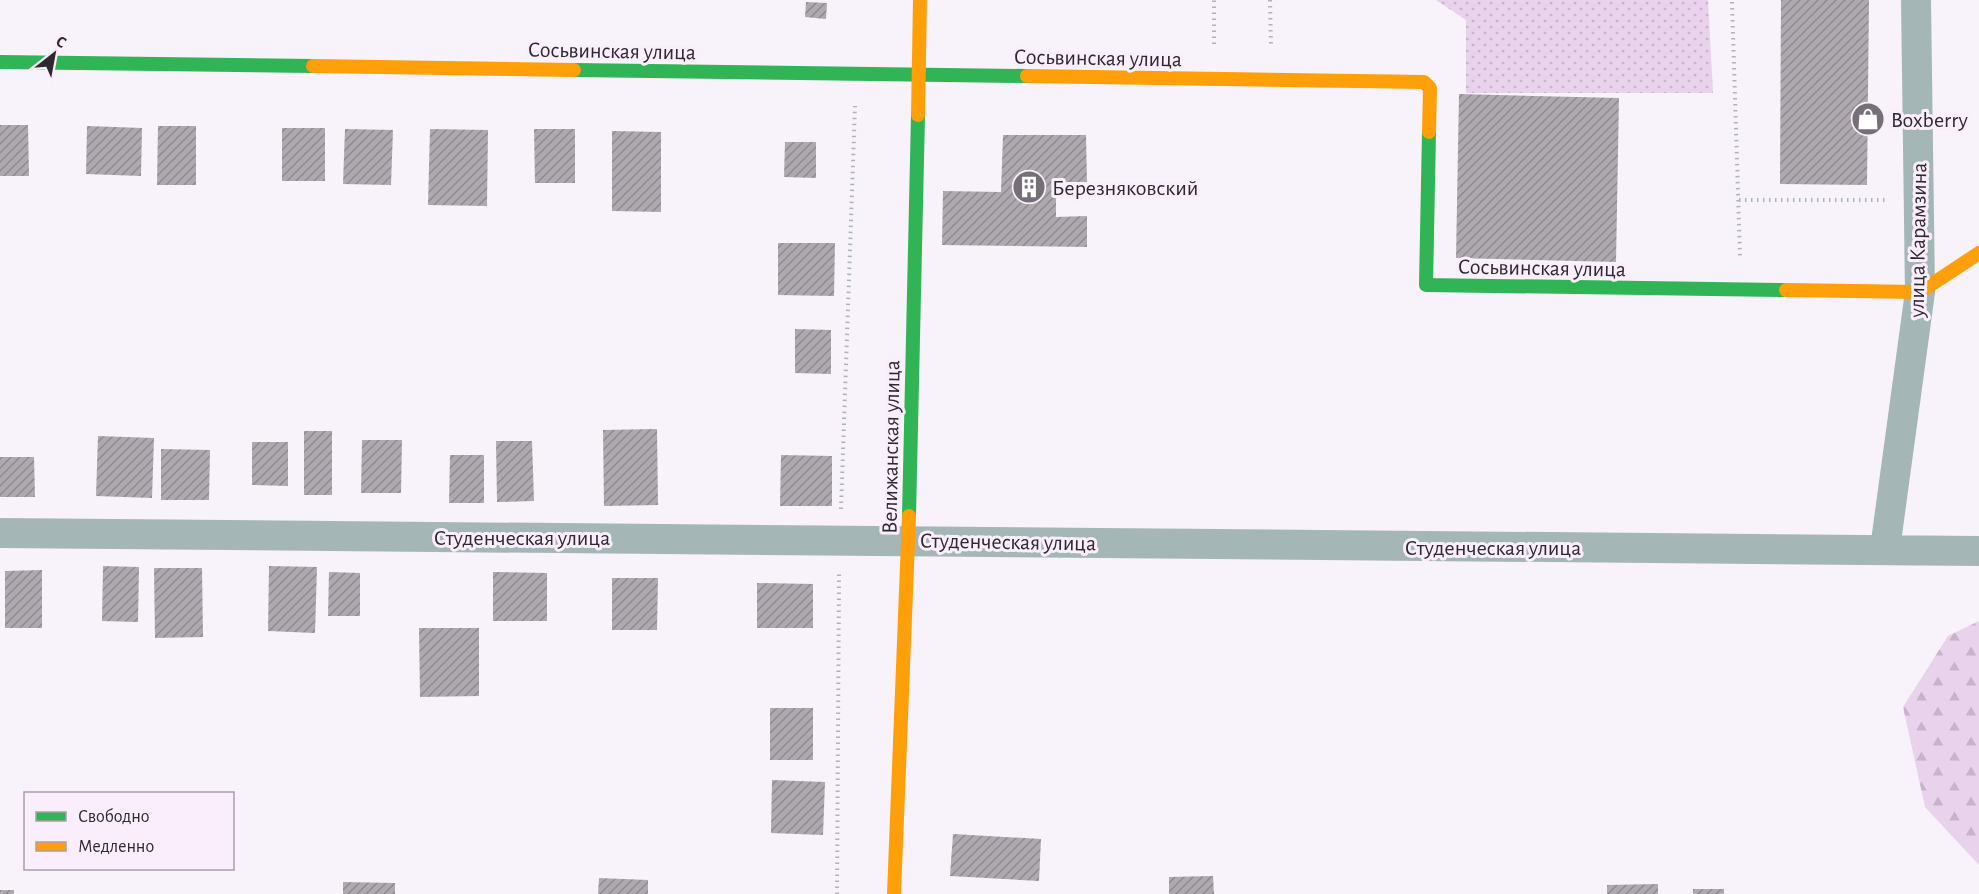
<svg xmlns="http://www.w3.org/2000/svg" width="1979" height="894" viewBox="0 0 1979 894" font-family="'Alegreya Sans',sans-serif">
<defs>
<pattern id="grass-dots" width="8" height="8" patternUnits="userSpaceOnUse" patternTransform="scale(1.5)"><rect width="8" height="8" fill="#e8d2ec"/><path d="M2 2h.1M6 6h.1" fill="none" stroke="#c7b4cb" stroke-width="1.8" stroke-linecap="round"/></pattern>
<pattern id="forest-firs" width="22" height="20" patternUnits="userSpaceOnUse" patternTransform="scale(1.5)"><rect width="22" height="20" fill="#e8d2ec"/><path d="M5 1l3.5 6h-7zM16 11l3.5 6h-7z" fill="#c7b4cb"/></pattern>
<pattern id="building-hatch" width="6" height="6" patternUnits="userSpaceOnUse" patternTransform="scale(1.5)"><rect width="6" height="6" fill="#aea9af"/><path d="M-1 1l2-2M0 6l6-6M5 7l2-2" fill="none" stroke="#8e8a8f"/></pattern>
</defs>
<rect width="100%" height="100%" fill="#f8f2fa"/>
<path fill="url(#grass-dots)" d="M1436 0H1708L1713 93H1466V20Z"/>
<path fill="url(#forest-firs)" d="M1979 621V865L1925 807 1903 707 1948 636Z"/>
<path fill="url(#building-hatch)" d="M1781 0H1869L1867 185 1780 184Z
M806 2 827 3 826 19 805 17Z
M1459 94 1619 98 1616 262 1456 258Z
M0 125H28L29 176H0Z
M87 126 142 128 141 176 86 174Z
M158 126H196V185H157Z
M282 128H325V181H282Z
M345 129 393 130 391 185 343 184Z
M430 129 488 130 487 206 428 205Z
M534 129H575V183H535Z
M612 131 661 132V212L612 211Z
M1003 135H1086L1087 182H1056V217L1087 216V247L942 245 943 191 1001 192Z
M785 142H816V178L784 177Z
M778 243H835L834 296 778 295Z
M795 329 831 330V374L795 373Z
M657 429 658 505 604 506 603 430Z
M304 431H332V495H304Z
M98 436 154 438 152 498 96 496Z
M362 440H402L401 493H361Z
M496 441H532L534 501 497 502Z
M252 442H288V486L252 485Z
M161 449 210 450 209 500H161Z
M450 455H484V503H449Z
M781 455 832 456V506H780Z
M0 457H34L35 497H0Z
M103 566 139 567 138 622 102 621Z
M269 566 317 567 315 633 268 631Z
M154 568H202L203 637 155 638Z
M42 570V628H5V571Z
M329 572 360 573V616H328Z
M493 572 547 573V621H493Z
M612 578H658L657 630H612Z
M757 583 813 584V628H757Z
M419 628H479V696L420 697Z
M770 708H813V760H770Z
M772 780 825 782 823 835 771 833Z
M953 834 1041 839 1039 881 950 876Z
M1213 876 1214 894H1169V877Z
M599 878 648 880V894H598Z
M343 882 395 883V894H343Z
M1658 884V894H1607V885Z
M1693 889H1724V894H1693Z
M0 890H14V894H0Z"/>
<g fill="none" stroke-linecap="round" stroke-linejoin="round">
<path stroke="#acb5b6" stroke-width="4" stroke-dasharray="1.5 4.5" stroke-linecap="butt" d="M1270 0 1271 47
M1732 2 1740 256
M1214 44V0
M1739 200H1885
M841 509 855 106
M837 894 839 574"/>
<path stroke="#a4b6b5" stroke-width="30" d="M0 533 1979 551
M1885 549 1920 292 1916 0"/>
<path stroke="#30b455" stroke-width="14" d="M0 62 313 66
M574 70 1027 76
M1429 132 1426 285 1786 290
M909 516 918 115"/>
<path stroke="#ff9f0a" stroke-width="14" d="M313 66 574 70
M1027 76 1424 82 1430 88 1429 132
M918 115 920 0
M1786 290 1920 292 1979 253
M894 894 909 516"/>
</g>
<defs>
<symbol id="shop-disc" viewBox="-11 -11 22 22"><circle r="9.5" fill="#756f77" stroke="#faeefd"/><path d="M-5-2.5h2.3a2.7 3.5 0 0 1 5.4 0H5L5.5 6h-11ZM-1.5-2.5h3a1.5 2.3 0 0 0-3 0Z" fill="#fff"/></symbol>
<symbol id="building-disc" viewBox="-11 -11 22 22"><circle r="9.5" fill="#756f77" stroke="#faeefd"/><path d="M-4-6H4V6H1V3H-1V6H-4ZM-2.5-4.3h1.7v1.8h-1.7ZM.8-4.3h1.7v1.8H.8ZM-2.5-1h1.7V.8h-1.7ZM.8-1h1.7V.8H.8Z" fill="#fff"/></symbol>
</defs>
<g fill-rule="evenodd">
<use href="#shop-disc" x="1849" y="100" width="38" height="38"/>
<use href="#building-disc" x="1010" y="168" width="38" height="38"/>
</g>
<g text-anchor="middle" stroke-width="6" stroke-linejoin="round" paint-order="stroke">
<g font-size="22" fill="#2e2930" stroke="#faeefd">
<text transform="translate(612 50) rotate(1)" y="8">Сосьвинская улица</text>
<text transform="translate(1098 57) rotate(1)" y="8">Сосьвинская улица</text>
<text transform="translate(1917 240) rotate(-89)" y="8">улица Карамзина</text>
<text transform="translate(1542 267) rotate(1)" y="8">Сосьвинская улица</text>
<text transform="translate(890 447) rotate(-89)" y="8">Велижанская улица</text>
<text x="522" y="545">Студенческая улица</text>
<text transform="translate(1008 541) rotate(1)" y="8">Студенческая улица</text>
<text x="1493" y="555">Студенческая улица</text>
</g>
<g font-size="22" fill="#2e2930" stroke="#faeefd" text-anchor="start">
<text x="1891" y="127">Boxberry</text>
<text x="1052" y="195">Березняковский</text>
</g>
</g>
<rect x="24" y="792" width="210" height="78" fill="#faeefd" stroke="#a89fab" stroke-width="1.5"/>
<rect x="36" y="812" width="30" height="9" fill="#30b455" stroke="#a89fab" stroke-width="1.5"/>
<text x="78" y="822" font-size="18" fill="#2e2930">Свободно</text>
<rect x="36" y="842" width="30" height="9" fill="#ff9f0a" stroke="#a89fab" stroke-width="1.5"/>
<text x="78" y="852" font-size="18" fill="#2e2930">Медленно</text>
<g transform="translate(54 54) rotate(31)" stroke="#faeefd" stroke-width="4.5" paint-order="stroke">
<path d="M0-4.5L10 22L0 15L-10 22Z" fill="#2e2930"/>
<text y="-9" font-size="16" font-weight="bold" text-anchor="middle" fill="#2e2930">С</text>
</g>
</svg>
